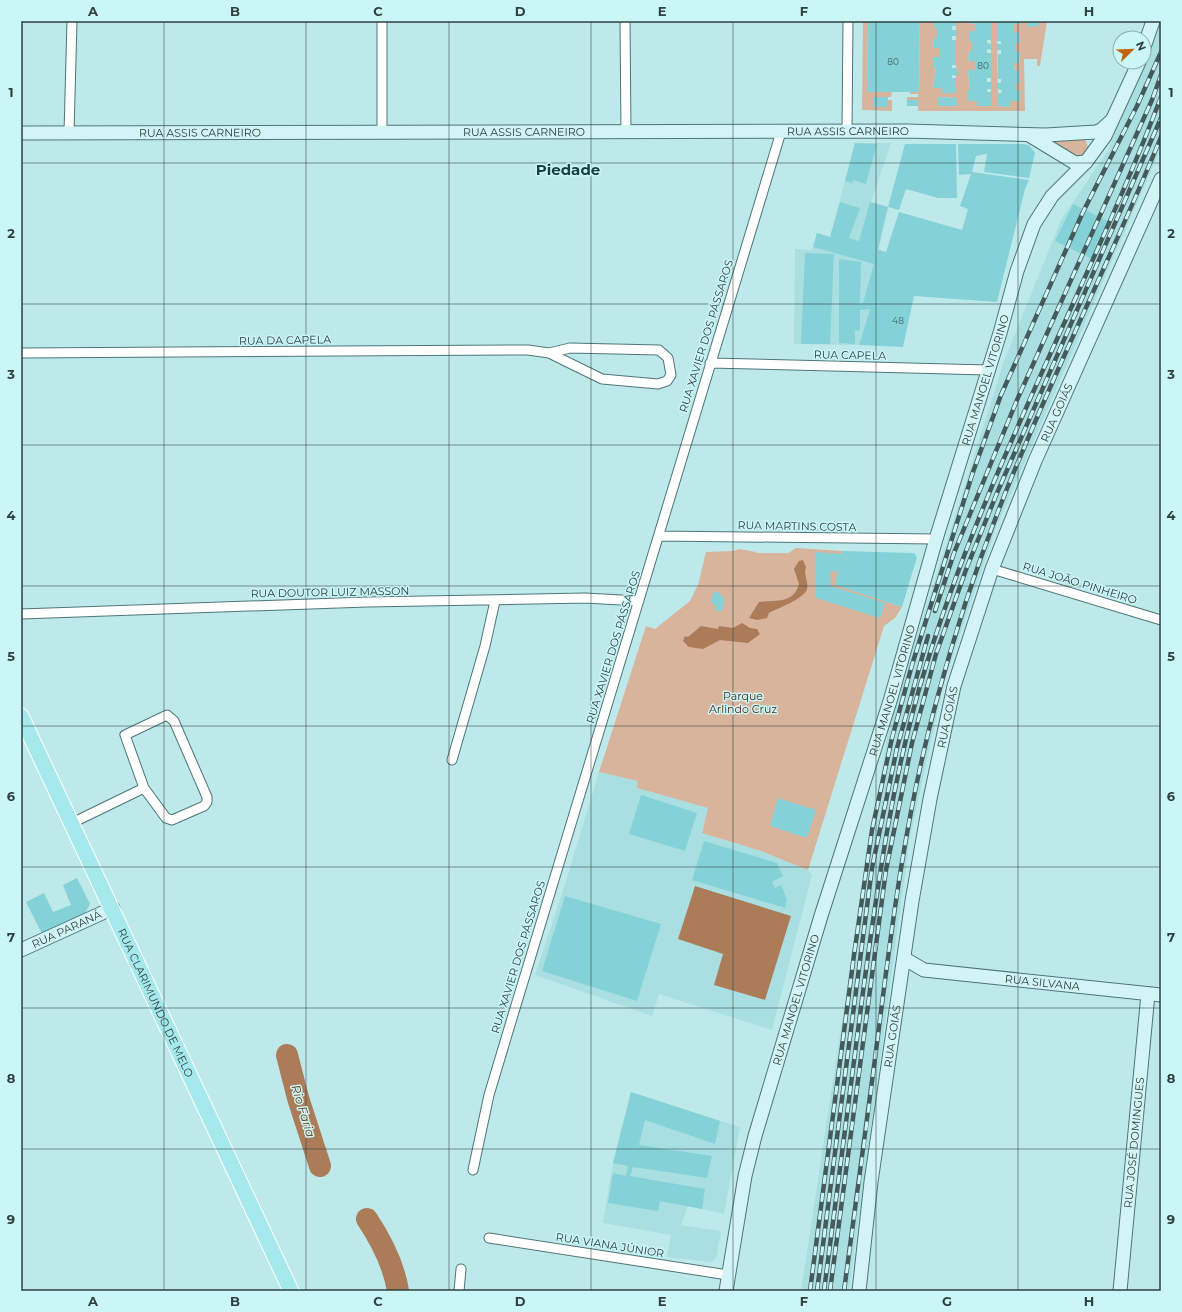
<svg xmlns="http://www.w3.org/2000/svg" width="1182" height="1312" viewBox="0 0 1182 1312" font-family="Montserrat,sans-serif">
<rect width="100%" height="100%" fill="#bee9eb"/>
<path fill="#aadfe2" d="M1158 21H1161V148L996 528 944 682 910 837 849 1291H801L860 903 889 725 1004 361 1061 220 1109 149 1142 62H1144V57Z
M855 143H891L871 202 888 207 878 249 886 252 870 309 859 345 794 344 795 249 812 250 817 233 830 237Z
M599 772 639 781 637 788 708 808 702 833 761 851 808 870 812 875 772 1030 659 994 652 1016 535 975 566 881Z
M631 1092 740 1127 724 1214 688 1206 681 1225 721 1231 717 1255 715 1260 710 1262 667 1257 671 1235 603 1223 613 1163Z"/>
<path fill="#d8b49c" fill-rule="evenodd" d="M863 21H868L867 91 892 92 891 97H873V107H888V100H892V111L862 110Z
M920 21H934V28H937V38H934L933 47 940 48V57H933V67L936 68 933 88H942L943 93H956V21H969V23L975 24V31H969V41L972 42V51H969L968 61H975V70H968L970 90H968V101H977L978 106H991V21H997L998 106 1010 107V101H1020V90H1016L1014 63H1019L1020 53 1016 52V43L1020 33 1013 32V24L1027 21V26H1038L1039 21H1047L1040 66H1037V59H1024L1025 111H918V100H907V97H918V94H910V92H919ZM939 97 957 98V106H939Z
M1040 137 1082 138 1086 141 1089 150 1081 160Z
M796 548 842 551 836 585 902 607 895 618 884 626 808 870 761 851 702 833 708 808 637 788 638 781 599 772 646 626 655 629 690 601 698 585 706 552 733 551 739 549 756 552 757 553H788Z"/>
<path fill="#ac7c59" d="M803 560 806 567C803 574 809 582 807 589 804 599 778 608 769 613L767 618 757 620 749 618 759 602C775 600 794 604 799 584L794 569 799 561Z
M742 623 750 628 757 629 760 634 748 643 720 640 703 649 689 647 683 641 685 636 688 637 701 626 718 629 719 626 733 628Z
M695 886 791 916 765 1000 714 985 723 954 678 939Z"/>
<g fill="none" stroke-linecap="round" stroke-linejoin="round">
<path stroke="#ac7c59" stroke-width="22" d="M287 1055 298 1098 320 1166
M367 1219C381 1240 394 1266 398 1291"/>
</g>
<path fill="#84d2d7" d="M868 21H920L919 92H867Z
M934 21H956V26H952V30H957L956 36H952V40H956V65H952V68H957V76L952 75V78H956V93H942V88H933L936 68 933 67V57H940V48H933L934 38H937V28H934Z
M969 21H991V40H987V43L991 44 992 50 987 49V53H991V78H987V82H992V89H987V92H991V106H977V101H968V90H970L968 70H975V61H968L969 51H972V42L969 41V31H975V24L969 23Z
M997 21H1020V24H1013V32L1020 33V43H1016V52H1020L1019 63H1014V70L1020 71V82H1017L1016 90H1020V101H1010V107L998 106V93H1001L1002 90 997 89V83H1001V79H998V54H1001V50H997V44H1001V41H997Z
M1027 21H1039V26L1027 27Z
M873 97H888V107H873Z
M938 97 957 98V106H938Z
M907 100H918V106H907Z
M855 143 877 144 866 184 853 180 852 183 845 181Z
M905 144H956L957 198H938L906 189 899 210 888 207Z
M958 144H1022L1029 145 1035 153 1029 178 984 172 987 154 976 156 972 172 1029 180 1025 189 997 302 914 296 903 347 859 345 870 309 860 310V331L855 330V344L839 343V259L861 262 860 303H863L874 264 813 247 817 233 830 237 840 202 860 208 849 238 859 241 870 202 888 207 878 250 886 252 899 212 962 230 968 209 960 206 971 174 959 175Z
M1073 204 1112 223 1094 260 1055 241Z
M805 253 834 254 830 344H801Z
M842 551 914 553 917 557 902 607 835 585 838 571 830 572 831 586 885 603 880 618 816 598 815 552 842 554Z
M714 591 720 593V595L723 596V599H725L722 611 715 610 716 606 713 605V603L711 602Z
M641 795 697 813 685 851 629 834Z
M778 798 816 810 807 838 770 826Z
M704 841 777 863 783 876 772 882 775 888 781 885 787 899 785 908 692 880Z
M77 878 90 904 84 915 42 934 26 902 44 893 53 912 71 905 63 885Z
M565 896 661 924 637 1001 542 971Z
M631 1092 720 1121 715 1144 645 1120 639 1145 712 1156 707 1178 633 1167 630 1176 705 1189 702 1209 660 1201 658 1211 608 1203 613 1173 626 1176 628 1166 613 1163Z"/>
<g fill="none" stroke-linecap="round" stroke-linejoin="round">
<defs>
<path id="street" d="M382 21V132
M625 21 626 132
M847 132 848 21
M69 133 72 21
M21 353 528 350 549 353 602 379 658 384 667 381 671 375 668 358 659 350 570 348 549 353
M710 363 988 370
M659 536 936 539
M992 569 1161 620
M21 614 367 602 585 598 639 601
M167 715 174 721 207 797V802L204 806 172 820 166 818 144 788 125 735Z
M452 760 485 646 495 601
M72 823 144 788
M473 1170 489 1095 510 1025 781 132
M489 1238 728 1275
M459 1291 461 1269"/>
<g id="secondary">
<path d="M1144 47 1153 21"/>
<path id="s1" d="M21 133 907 131 1046 135 1096 132 1101 130 1111 121"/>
<path d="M1029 135 1075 163 1086 162"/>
<path id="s2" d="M21 950 113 908"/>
<path id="s3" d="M905 959 924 970 1161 995"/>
<path id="s4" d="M726 1291 745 1176 755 1136 821 916 890 701 936 539 1000 333 1017 271 1034 224 1052 196 1086 162 1105 136 1139 62"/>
<path id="s5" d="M859 1291 871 1182 912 901 930 799 954 686 992 569 1035 461 1161 179"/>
<path id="s6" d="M1120 1291 1148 994"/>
</g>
<g id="primary">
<path id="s7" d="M21 716 291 1291"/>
</g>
</defs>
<use href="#street" stroke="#4e7578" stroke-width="11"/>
<use href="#secondary" stroke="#4e7578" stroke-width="15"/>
<use href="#primary" stroke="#fff" stroke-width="17"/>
<use href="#street" stroke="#fff" stroke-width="9"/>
<use href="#secondary" stroke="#d2f4f6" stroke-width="13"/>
<use href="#primary" stroke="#a6e9ed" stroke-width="15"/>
<defs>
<path id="rail" d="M935 611 954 553 1017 400 1152 100 1161 75
M810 1291 854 955 872 830 892 738 912 665 973 472 1001 395 1083 212 1137 106 1161 52
M817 1291 872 868 897 748 928 636
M824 1291C837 1191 850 1092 863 992 878 882 893 772 926 666 986 469 1088 289 1161 97
M830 1291 886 870 912 743 936 654 967 567 997 493 1161 118
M844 1291C855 1211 866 1131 876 1051 891 932 905 815 937 699 960 613 989 529 1024 448 1068 343 1118 242 1161 137"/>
</defs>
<use href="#rail" stroke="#455a5b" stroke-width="4.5"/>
<use href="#rail" stroke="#cbf6f8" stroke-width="3" stroke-dasharray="9" stroke-linecap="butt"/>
</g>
<path fill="none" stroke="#2f4041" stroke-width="1" stroke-opacity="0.55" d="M164 21V1291M306 21V1291M449 21V1291M591 21V1291M733 21V1291M876 21V1291M1018 21V1291M21 163H1161M21 304H1161M21 445H1161M21 586H1161M21 726H1161M21 867H1161M21 1008H1161M21 1149H1161"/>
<g text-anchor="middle" stroke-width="3" stroke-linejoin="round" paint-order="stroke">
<g font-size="9" fill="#446466">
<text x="893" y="65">80</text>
<text x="983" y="69">80</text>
<text x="898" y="324">48</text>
</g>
<g font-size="11" fill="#2f4041" stroke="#cbf6f8">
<text dy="4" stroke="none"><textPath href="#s1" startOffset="503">RUA ASSIS CARNEIRO</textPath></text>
<text dy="4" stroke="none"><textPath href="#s1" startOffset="827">RUA ASSIS CARNEIRO</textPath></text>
<text dy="4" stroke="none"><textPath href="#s1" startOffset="179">RUA ASSIS CARNEIRO</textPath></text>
<text transform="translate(706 336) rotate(-73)" y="4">RUA XAVIER DOS PÁSSAROS</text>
<text transform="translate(285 340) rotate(-1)" y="4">RUA DA CAPELA</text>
<text transform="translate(850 355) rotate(1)" y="4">RUA CAPELA</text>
<text dy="4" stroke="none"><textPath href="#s4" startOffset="948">RUA MANOEL VITORINO</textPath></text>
<text dy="4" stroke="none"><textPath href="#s5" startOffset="905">RUA GOIÁS</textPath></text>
<text transform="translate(797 526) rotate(1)" y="4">RUA MARTINS COSTA</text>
<text transform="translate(1080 583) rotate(17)" y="4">RUA JOÃO PINHEIRO</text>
<text transform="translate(330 592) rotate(-1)" y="4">RUA DOUTOR LUIZ MASSON</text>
<text transform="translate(613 647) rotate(-73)" y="4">RUA XAVIER DOS PÁSSAROS</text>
<text dy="4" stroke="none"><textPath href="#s4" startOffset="624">RUA MANOEL VITORINO</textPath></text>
<text dy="4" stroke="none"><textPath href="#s5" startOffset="581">RUA GOIÁS</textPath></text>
<text dy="4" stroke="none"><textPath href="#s2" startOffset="50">RUA PARANÁ</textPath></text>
<text transform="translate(518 957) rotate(-73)" y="4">RUA XAVIER DOS PÁSSAROS</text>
<text dy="4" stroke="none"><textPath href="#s3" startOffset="141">RUA SILVANA</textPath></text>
<text dy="4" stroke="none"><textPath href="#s4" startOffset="300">RUA MANOEL VITORINO</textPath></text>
<text dy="4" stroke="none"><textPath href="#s7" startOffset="317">RUA CLARIMUNDO DE MELO</textPath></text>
<text dy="4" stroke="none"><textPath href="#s5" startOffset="257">RUA GOIÁS</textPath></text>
<text dy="4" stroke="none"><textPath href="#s6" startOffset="149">RUA JOSÉ DOMINGUES</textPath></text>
<text transform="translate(610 1245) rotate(9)" y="4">RUA VIANA JÚNIOR</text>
</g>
<g font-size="11" fill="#4c2a0f" stroke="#cbf6f8">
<text x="743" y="700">Parque<tspan x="743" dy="13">Arlindo Cruz</tspan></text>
</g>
<g font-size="12" font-style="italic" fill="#6a3a11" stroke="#cbf6f8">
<text transform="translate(303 1111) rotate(73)" y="4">Rio Faria</text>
</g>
<g font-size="15" font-weight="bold" fill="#184042" stroke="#cbf6f8">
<text x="568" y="175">Piedade</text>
</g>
</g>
<rect width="1182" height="1312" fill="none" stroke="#cbf6f8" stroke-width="44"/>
<g transform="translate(1132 50) rotate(67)"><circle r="19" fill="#cbf6f8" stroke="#8dadaf"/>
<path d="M0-3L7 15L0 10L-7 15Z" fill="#be6405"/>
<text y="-6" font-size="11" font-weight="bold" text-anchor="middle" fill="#2f4041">N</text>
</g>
<rect x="22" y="22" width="1138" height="1268" fill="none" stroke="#2f4041" stroke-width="1.5"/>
<g font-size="13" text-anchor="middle" font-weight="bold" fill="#2f4041">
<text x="93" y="16">A</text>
<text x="235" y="16">B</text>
<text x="378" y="16">C</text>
<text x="520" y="16">D</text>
<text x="662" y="16">E</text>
<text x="804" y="16">F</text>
<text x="947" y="16">G</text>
<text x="1089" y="16">H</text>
<text x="11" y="97">1</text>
<text x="1171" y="97">1</text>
<text x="11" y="238">2</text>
<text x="1171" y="238">2</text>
<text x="11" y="379">3</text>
<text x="1171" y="379">3</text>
<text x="11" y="520">4</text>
<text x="1171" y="520">4</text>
<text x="11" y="661">5</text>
<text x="1171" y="661">5</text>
<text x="11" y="801">6</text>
<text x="1171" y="801">6</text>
<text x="11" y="942">7</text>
<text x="1171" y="942">7</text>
<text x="11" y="1083">8</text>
<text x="1171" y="1083">8</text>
<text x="11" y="1224">9</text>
<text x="1171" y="1224">9</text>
<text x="93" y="1306">A</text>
<text x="235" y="1306">B</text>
<text x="378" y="1306">C</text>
<text x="520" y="1306">D</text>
<text x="662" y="1306">E</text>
<text x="804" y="1306">F</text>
<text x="947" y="1306">G</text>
<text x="1089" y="1306">H</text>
</g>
</svg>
